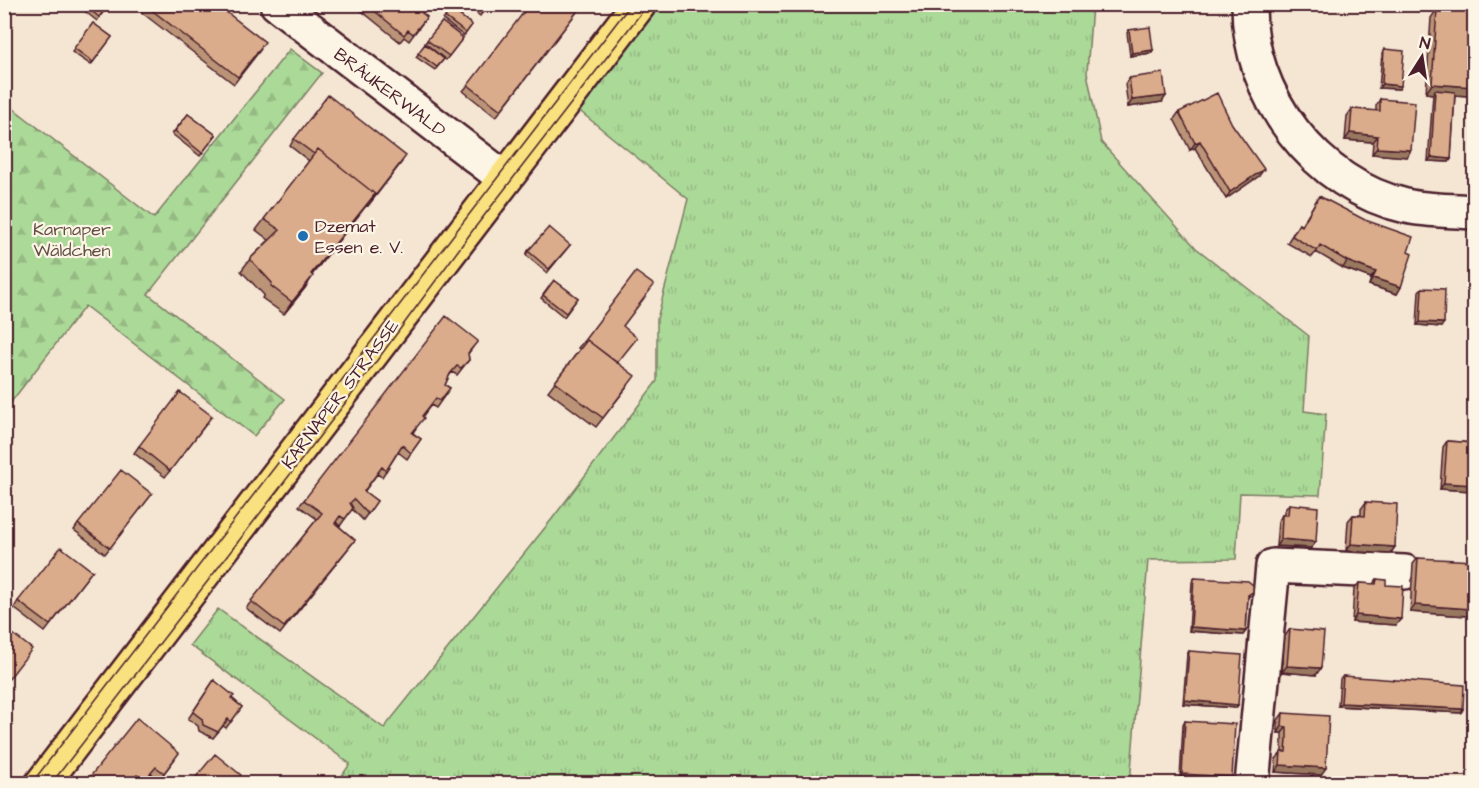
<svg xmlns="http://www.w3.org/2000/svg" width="1479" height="788" viewBox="0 0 1479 788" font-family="'Architects Daughter',sans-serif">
<defs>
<pattern id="forest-firs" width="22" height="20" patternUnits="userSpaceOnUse" patternTransform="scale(1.5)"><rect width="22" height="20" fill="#abd998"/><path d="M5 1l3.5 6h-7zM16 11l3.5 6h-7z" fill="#95ba83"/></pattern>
<pattern id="park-tufts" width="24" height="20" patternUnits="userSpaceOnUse" patternTransform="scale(1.5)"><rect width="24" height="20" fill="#abd998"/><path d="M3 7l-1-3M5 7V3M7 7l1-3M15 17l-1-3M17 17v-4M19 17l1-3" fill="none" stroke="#95ba83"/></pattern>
</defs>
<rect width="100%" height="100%" fill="#f5e6d3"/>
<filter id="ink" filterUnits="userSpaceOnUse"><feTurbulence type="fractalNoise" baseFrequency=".0167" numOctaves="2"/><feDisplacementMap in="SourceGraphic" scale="12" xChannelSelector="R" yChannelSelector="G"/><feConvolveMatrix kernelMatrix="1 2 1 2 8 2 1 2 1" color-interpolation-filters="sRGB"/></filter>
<g filter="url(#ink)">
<path fill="url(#forest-firs)" stroke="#7a7c62" stroke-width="1.5" d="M290 49 322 73 148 294 285 399 254 436 85 306 5 410V102L154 218Z"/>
<path fill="url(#park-tufts)" stroke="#7a7c62" stroke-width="1.5" d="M639 5H1092L1087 73 1101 142 1196 248 1309 336 1304 411 1326 414 1320 495 1240 493 1236 559 1148 560 1130 783H337L350 764 190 645 218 609 384 728 552 519 657 381V319L688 199 566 100Z"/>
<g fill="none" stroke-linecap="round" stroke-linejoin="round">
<defs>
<path id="minor" d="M277 4 504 178
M1249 4C1248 95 1316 186 1406 206 1428 211 1452 210 1474 212
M1252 784 1273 566 1405 572"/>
<path id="major" d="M42 784 639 4"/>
</defs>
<use href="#minor" stroke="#4a1f2b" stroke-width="38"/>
<use href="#major" stroke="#4a1f2b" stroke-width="38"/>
<use href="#minor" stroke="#fcf5e5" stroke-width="33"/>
<use href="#major" stroke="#fae180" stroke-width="33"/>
<path stroke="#4a1f2b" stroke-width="1.5" d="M31 784 631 4
M51 784 353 393 473 230 648 4"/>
</g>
<path fill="#bb9478" stroke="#4a1f2b" stroke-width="1.5" d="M78 4H109L97 21 77 5Z
M132 4H216L261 49 234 84 132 5Z
M353 4H421L422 13 427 17 409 41 404 37 400 42Z
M455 4 458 14 472 25 464 36 443 20Z
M465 4H489L480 16Z
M583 4 496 117 463 91 468 85Z
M1437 9 1474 11V88L1469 96 1455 95 1451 159 1449 162 1428 161 1433 94 1426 93 1431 18Z
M442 22 463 38 446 60 425 43Z
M93 23 112 37 91 65 72 52Z
M1129 30 1153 50 1151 53 1130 56 1127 33Z
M425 44 444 59 435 70 416 57Z
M1384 49 1399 89 1379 88 1382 53Z
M1129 78 1162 102 1128 107 1125 84Z
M1380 99 1407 157 1372 154 1373 142 1345 140 1347 116 1352 109 1376 111V106Z
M1179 112 1259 176 1226 199 1195 148 1190 150 1174 119Z
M188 114 216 135 200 156 172 134Z
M294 139 402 162 368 206 366 205 312 275 305 288 284 314 262 298 264 295 241 271 250 259 269 240 256 230 309 161 290 146Z
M1319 196 1408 252 1401 287 1397 294 1369 285 1371 278 1343 268 1316 252 1312 257 1287 243 1299 224 1301 226Z
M570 245 547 273 526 255 528 251Z
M1474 267V328L1469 327 1473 270Z
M554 280 578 298 564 317 541 298Z
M1422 288 1441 327 1417 325 1419 291Z
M623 326 618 363 628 386 596 427 548 391 580 349 578 348 583 342Z
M473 347 468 354 469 360 464 366 457 375 452 372 449 376 445 385 450 388 436 408 431 405 422 417 413 433 421 439 407 459 398 452 382 477 377 474 364 492 377 501 363 520 352 509 340 526 336 522 335 523 355 540 280 634 246 608 317 519 299 506 304 500Z
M207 423 165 477 134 453 139 446Z
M1447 441 1474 443V490L1473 491 1440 489 1443 447Z
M152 494 105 554 74 530 78 524Z
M1366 502 1395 547 1390 554 1346 551 1348 521 1353 515H1361V509Z
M1289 504 1316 542 1311 548 1276 546 1278 521 1282 515H1284V511Z
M1418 558 1467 616 1410 612 1413 564Z
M92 571 45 632 14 608 18 601Z
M1194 578 1250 596 1248 597 1246 631 1243 635 1189 631 1192 582Z
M1377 579 1386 585 1396 625 1352 622 1354 589 1359 583 1373 584Z
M1290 629 1316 675 1282 672 1285 636Z
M1189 651 1238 705 1236 708 1183 704 1187 654Z
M1343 676 1463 709 1461 713 1338 706 1340 679Z
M214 680 232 698 242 707 226 728 223 726 213 738 199 731 198 726 188 719Z
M1283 713 1321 775 1275 772 1276 759 1282 752V733H1278V720Z
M1185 721 1232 777 1230 780 1180 778 1183 725Z
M174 760 159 780 151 773 143 783H134L132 782 85 783Z"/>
<path fill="#997861" stroke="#4a1f2b" stroke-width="1.5" d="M1153 4H1200L1199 6H1189L1187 9 1151 7Z
M1153 50 1151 53 1130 56 1132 53Z
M1382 84 1401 86 1399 89 1379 88Z
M1432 84 1474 87V88L1469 96 1435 94V90L1433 94 1426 93Z
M1166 96 1162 102 1128 107 1132 100Z
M1350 133 1378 136 1373 142 1345 140Z
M1200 141 1195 148 1190 150 1195 143Z
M1377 148 1411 150 1407 157 1372 154Z
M1431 157 1451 159 1449 162 1428 161Z
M1264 169 1259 176 1226 199 1230 192Z
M375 194 366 206 303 286 311 274Z
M1347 261 1376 272 1371 278 1343 268Z
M313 276 305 288 284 314 292 302Z
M1373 278 1401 287 1397 294 1369 285Z
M1420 322 1444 323 1441 327 1417 325Z
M1471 324H1474V328L1469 327Z
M1444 483 1474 485V490L1473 491 1440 489Z
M1281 539 1316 542 1311 548 1276 546Z
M1351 544 1395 547 1390 554 1346 551Z
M1415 605 1472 609 1467 616 1410 612Z
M1356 615 1401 619 1396 625 1352 622Z
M1191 627 1246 631 1243 635 1189 631Z
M1287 666 1321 668 1316 675 1282 672Z
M1185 700 1238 705 1236 708 1183 704Z
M1341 703 1463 709 1461 713 1338 706Z
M1282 726 1287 727 1282 733H1278Z
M1280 765 1326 768 1321 775 1275 772Z
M1182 774 1232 777 1230 780 1180 778Z"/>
<path fill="#daac8b" stroke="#4a1f2b" stroke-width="1.5" d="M83 4H109L99 17Z
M144 4H216L265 42 238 77Z
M366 4H421L425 8 422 13 427 17 413 34 408 30 404 35Z
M455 4H463L464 6 458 14 472 25 466 33 445 17Z
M472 4H489L482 13Z
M530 4H583L501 110 468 85Z
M1437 9 1474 11V87L1432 84Z
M442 22 463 38 449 56 427 40Z
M93 23 112 37 93 62 74 48Z
M1150 27 1153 50 1132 53 1129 30Z
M425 44 444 59 437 67 418 53Z
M1384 49 1404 51 1401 86 1382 84Z
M1163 73 1166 96 1132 100 1129 78Z
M1435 90 1455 92 1451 159 1431 157Z
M1217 93 1232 124 1264 169 1230 192 1200 141 1195 143 1179 112Z
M328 95 406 156 372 200 371 199 375 194 318 149 314 154 294 139Z
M1380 99 1415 102 1411 150 1377 148 1378 136 1350 133 1352 109 1380 111Z
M188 114 216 135 202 153 175 131Z
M318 149 375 194 311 274 313 276 292 302 271 286 272 283 250 259 280 230 264 219Z
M1319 196 1365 220 1413 237 1408 252 1412 254 1401 287 1373 278 1376 272 1347 261 1320 245 1317 251 1292 236 1299 224 1302 226Z
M549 227 570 245 549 269 528 251Z
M636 272 654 285 623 326 637 338 617 363 587 340 584 343 583 342Z
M1474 273V324H1471Z
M554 280 578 298 566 313 543 295Z
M1422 288 1445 289 1444 323 1420 322Z
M446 316 478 341 468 353 469 360 461 368 457 366 450 374 445 385 450 388 440 401 436 398 422 416 424 418 412 433 421 439 411 453 402 445 386 471 382 467 364 491 377 501 368 514 354 499 350 503 353 508 345 519 340 516 335 523 355 540 284 627 251 601 322 513 304 500Z
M587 340 635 376 603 418 555 382Z
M180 392 212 416 170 471 139 446Z
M1447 441 1474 443V485L1444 483Z
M121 470 152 494 110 548 78 524Z
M1366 502 1397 504 1395 547 1351 544 1353 515 1365 516Z
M1289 504 1318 507 1316 542 1281 539 1282 515H1288Z
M61 547 92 571 50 625 18 601Z
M1418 558 1474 561 1472 609 1415 605Z
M1194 578 1248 581 1253 585V592L1248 595 1246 631 1191 627Z
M1377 579 1386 580V585L1403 586 1401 619 1356 615 1359 583 1376 584Z
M4 627 32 649 4 685Z
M1290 629 1324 632 1321 668 1287 666Z
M1189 651 1242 655 1238 705 1185 700Z
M1343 676 1464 685 1463 709 1341 703Z
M214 680 234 696 231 698 242 707 231 722 228 719 218 732 203 725 202 719 193 712Z
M1283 713 1329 716 1326 768 1280 765 1281 752H1286L1287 739V727L1282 726Z
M137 718 179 753 164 773 156 767 144 781 137 775 130 783H85Z
M1185 721 1235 724 1232 777 1182 774Z
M215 754 241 775 234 783H191Z"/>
</g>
<circle fill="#1f6fb2" stroke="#fcf5e5" stroke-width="2" cx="303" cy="236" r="6"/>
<g text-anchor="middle" stroke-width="4.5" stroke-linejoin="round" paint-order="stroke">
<g font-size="18" fill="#4a1f2b" stroke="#fcf5e5">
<text transform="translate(390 92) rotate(37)" y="6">BRÄUKERWALD</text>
<text transform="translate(340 394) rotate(-53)" y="6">KARNAPER STRASSE</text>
</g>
<g font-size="18" fill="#4a1f2b" stroke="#fcf5e5" text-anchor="start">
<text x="315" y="232">Dzemat<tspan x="315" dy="21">Essen e. V.</tspan></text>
</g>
<g font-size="18" fill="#624e46" stroke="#fcf5e5">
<text x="72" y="235">Karnaper<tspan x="72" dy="21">Wäldchen</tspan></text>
</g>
</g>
<rect width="1479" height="788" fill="none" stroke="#fcf5e5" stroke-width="24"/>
<rect x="12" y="12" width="1455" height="764" fill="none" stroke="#4a1f2b" stroke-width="2" filter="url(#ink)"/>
<g transform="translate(1422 57) rotate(12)" stroke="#fcf5e5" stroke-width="4.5" paint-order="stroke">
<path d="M0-4.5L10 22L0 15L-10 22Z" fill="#4a1f2b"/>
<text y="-9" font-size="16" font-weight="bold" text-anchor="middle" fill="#4a1f2b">N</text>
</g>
</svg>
